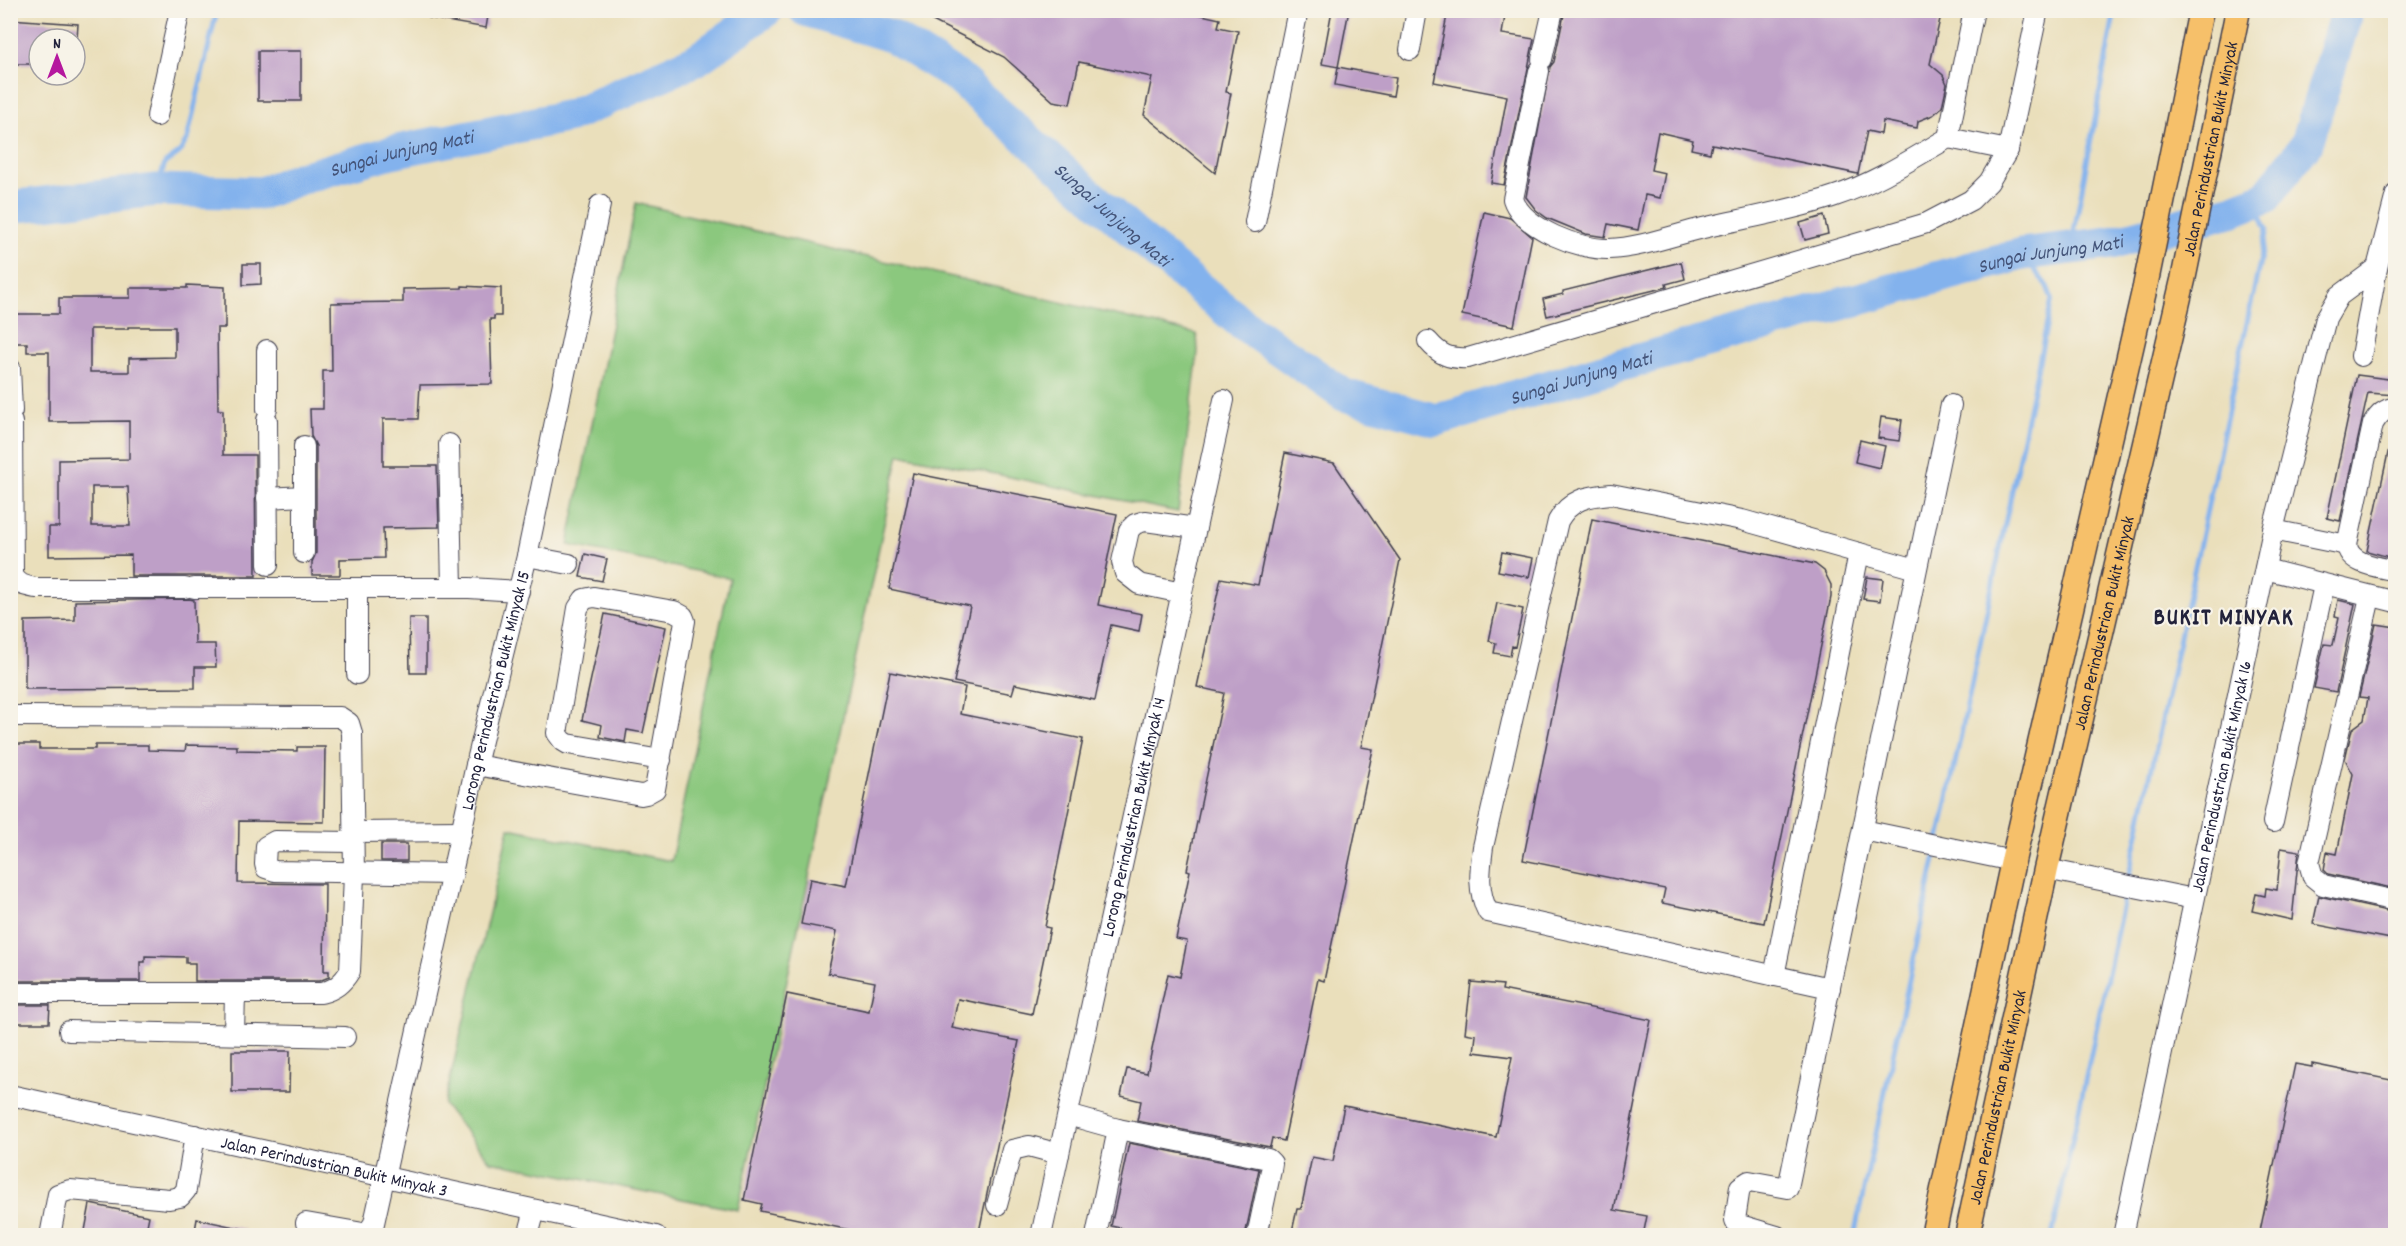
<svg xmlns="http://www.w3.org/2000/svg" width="2406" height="1246" viewBox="0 0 2406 1246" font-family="Dekko,sans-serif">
<rect width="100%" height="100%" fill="#f7f3e8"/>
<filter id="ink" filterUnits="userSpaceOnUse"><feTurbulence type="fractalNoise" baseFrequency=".0167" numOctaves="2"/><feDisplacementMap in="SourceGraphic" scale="12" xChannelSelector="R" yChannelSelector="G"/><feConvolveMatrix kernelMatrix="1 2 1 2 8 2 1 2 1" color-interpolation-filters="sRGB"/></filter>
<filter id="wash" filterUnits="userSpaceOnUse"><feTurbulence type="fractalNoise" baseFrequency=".008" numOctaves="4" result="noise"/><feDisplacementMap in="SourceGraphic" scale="24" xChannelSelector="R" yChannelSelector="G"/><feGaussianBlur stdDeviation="1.35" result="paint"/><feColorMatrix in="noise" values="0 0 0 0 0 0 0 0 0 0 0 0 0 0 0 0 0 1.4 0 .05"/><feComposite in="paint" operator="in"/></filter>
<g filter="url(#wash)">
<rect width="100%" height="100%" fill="#eadfbb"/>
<path fill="#8bc87e" stroke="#56755c" stroke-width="1.5" d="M636 203 1197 334 1198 352 1178 512 899 454 738 1210 490 1161 444 1105 509 828 671 861 730 578 568 545Z"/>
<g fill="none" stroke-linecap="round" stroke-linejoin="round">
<path stroke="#83b2ed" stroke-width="5" d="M156 190 165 163 179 153 187 140 217 10
M2071 248 2115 10
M1939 840 2052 299 2047 286 2022 254
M1854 1236 1937 850
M2052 1236 2267 229 2255 202"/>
<g stroke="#83b2ed" stroke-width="33">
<path id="s1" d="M805 10 891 36 956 76 1137 236 1240 322 1344 395 1436 420 1599 371 2022 254 2111 243 2234 210 2266 197 2307 143 2347 10"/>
<path id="s2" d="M10 207 156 190 262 193 301 178 392 152 570 116 696 60 767 10"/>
</g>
</g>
<g id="blocks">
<path fill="#be9fc7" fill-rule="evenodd" d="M430 10H489L486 28 429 18Z
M911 10H1179L1220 19 1218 27 1238 31 1226 92 1231 93 1215 173 1144 115 1152 77 1079 62 1070 104 1053 101 1004 57Z
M1332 10H1349L1338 67 1322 64Z
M1448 10H1506L1502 34 1534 39 1504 185 1491 183 1507 96 1434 82Z
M1565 10H1942L1930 64 1943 75 1947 84 1942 107 1933 115 1918 121 1917 128 1883 121 1881 134 1867 131 1858 174 1712 144 1710 153 1691 149 1693 140 1658 132 1651 170 1665 173 1660 198 1645 195 1638 230 1608 224 1605 237 1586 234 1547 218 1536 210 1526 197 1550 67 1554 62Z
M10 19 78 24 77 39H39V64H10Z
M258 51H301V101H258Z
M1338 67 1396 78 1393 96 1335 85Z
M1484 212 1510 218 1532 237 1514 326 1462 315Z
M1824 216 1828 234 1805 240 1800 223Z
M1681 262 1685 279 1666 284 1667 287 1547 316 1543 299 1563 294V291Z
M243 264H261V284L243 285Z
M187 285 225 287V328H217L218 410H223V455H255L256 576H131V555L49 556V527H59V460L129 459V421L49 422V352H27V343H10V314H59V298H130V288H187ZM128 327H175V357L129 358V372H90V329H128ZM92 487H128L130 526H92Z
M462 286 501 288V316H494V319H490L492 384 420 385 418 419H383V466H437L439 527 383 528 384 558 340 559V575H312V562L316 553V446L311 436 310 409H323V371H332L331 303 403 302V289L462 288Z
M2357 375 2396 380V395L2368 393 2340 521 2327 518Z
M1881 417 1902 420 1899 441 1878 438Z
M1860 440 1885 446 1880 468 1855 462Z
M2389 448 2396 449V559L2367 551Z
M1285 453 1334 463 1400 560 1361 747 1373 749 1324 981 1318 979 1284 1141 1272 1138 1270 1147 1137 1121 1141 1101 1121 1096 1127 1069 1147 1073 1168 974 1180 977 1187 941 1176 939 1190 871 1187 870 1224 693 1197 687 1221 578 1258 585Z
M913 473 1117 514 1098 605 1142 614 1139 631 1111 625 1095 700 1015 684 1012 694 954 682 970 606 889 589Z
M1592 519 1815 564 1824 571 1831 585V597L1764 923 1662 903 1665 889 1523 860Z
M1502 552 1533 558 1529 577 1498 571Z
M585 554 607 559 602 581 580 577Z
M1867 577 1883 579 1880 601 1863 599Z
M189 599 194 600 195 644H215L216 667H195V688L25 689V621L75 620V601Z
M2338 600 2355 604 2336 692 2314 688 2324 644 2333 645 2339 617 2335 616Z
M1497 603 1523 609 1515 647 1512 646 1510 656 1494 653 1496 643 1489 641Z
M605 614 666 627 643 733 627 730 625 742 600 737 602 725 582 720Z
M409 618H426V673H410Z
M2376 624 2396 627V889L2328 874 2324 870 2327 852 2337 854 2353 774 2345 759 2352 729 2364 720 2368 698 2359 697Z
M890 672 965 687 960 714 1083 739 1045 927 1050 928 1032 1014 958 999 952 1028 1019 1041 979 1232 958 1228 957 1236H878L760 1211 762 1204 744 1200 787 994 869 1011 875 982 828 973 837 931 801 924 810 879 846 886Z
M10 744H39V749H95V745H148V750L185 751 186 745 237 746V750L297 751V747H325L324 822 239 821 238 883 325 884 324 971H329V977L319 981H195V963H186V957L145 956V962H140V981H10Z
M381 844H407V861H381Z
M2281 848 2299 851 2292 920 2252 911 2256 894 2265 896 2266 888 2277 890Z
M2319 896 2396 913V940L2313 924Z
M1471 982 1503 985 1502 990 1651 1020 1614 1210 1647 1216 1643 1236H1291L1297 1209H1301L1312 1157 1333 1161 1344 1106 1496 1137 1512 1057 1474 1052 1476 1035 1465 1033Z
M10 1005H50L49 1023H10Z
M232 1051H290L289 1092H232Z
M2295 1064 2312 1067V1064L2396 1081V1236H2259Z
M1129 1143 1259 1169 1245 1236H1138L1139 1232 1111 1226Z
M90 1204 149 1216 145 1236H84Z
M197 1219 244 1229 243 1236H194Z"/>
</g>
</g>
<g filter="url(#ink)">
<use href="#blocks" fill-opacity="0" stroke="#403e4e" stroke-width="1.5"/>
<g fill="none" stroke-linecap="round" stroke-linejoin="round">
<defs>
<g id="minor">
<path d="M1410 50 1417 10"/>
<path d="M1542 59 1553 10"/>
<path d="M1539 71 1513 199C1523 229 1581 250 1609 249 1639 248 1674 235 1703 228 1745 218 1795 210 1835 196 1875 183 1912 159 1948 138L2008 150"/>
<path d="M157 116 180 10"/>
<path d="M1948 138 1974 10"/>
<path d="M1255 222 1298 10"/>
<path d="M1428 341C1440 355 1449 359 1468 358L1927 223 1971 200 1989 182 2008 150 2038 10"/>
<path d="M267 350V409"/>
<path d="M2361 356 2377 268 2396 194"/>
<path d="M10 368 12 411"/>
<path d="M267 420 268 565"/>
<path d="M12 422 13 575C18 585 25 586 36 588H185"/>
<path d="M449 444 452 588"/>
<path d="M304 446V553"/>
<path d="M267 498 304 496"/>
<path d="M2273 530 2347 545 2373 424C2379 414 2384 409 2396 407"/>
<path d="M2347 545C2349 565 2380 567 2396 571"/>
<path d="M527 556 569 564"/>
<path d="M2265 569 2396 602"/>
<path d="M194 588H469L519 591"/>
<path d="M357 588V674"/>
<path d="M1182 593 1139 584 1125 573 1122 562 1129 530 1135 524 1145 521 1196 528"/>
<path d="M2370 597 2309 863 2313 877 2323 885 2396 901"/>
<path d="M10 716 340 717 349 723 352 733 354 874 350 971C342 984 335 989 321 993H10"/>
<path d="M476 765 641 795 646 794 655 789 685 621 683 616 674 611 594 597 584 599 578 608 557 733 563 741 568 744 661 760"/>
<path d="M2273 822 2324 585"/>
<path d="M1863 830 2013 861"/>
<path d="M354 832 462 831"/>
<path d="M353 842 275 841 266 846 265 864 266 868 275 871 453 874"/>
<path d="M2046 869 2194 899"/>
<path d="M1774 976 1859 553"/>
<path d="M1830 988 1488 912C1477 891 1480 870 1483 847L1558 521C1570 499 1588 496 1611 494L1742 520 1916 569"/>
<path d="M69 1031 345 1037"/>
<path d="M234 1034 235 993"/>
<path id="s3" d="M10 1095 656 1236"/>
<path d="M1068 1115 1118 1129 1096 1236"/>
<path d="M1118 1129 1268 1159 1272 1163 1271 1170 1257 1236"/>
<path d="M997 1205 1012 1150 1029 1146 1059 1154"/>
<path id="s4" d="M306 1223 363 1233 368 1232 374 1223 476 765 527 556 600 205"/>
<path d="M50 1236 58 1194 70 1190 169 1199 180 1197 186 1190 195 1135"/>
<path d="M528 1236 535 1210"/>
<path id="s5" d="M1041 1236 1224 400"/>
<path d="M1777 1236 1737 1224 1735 1220 1740 1187 1749 1181 1788 1188 1951 405"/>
<path id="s6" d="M2123 1236 2273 530 2326 318 2339 296 2377 268"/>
</g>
<g id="major">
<path d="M1933 1236 2013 861 2145 287 2201 10"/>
<path id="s7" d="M1967 1236 2046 869 2183 280 2238 10"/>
</g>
</defs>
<use href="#minor" stroke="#403e4e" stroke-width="22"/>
<use href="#major" stroke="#403e4e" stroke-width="27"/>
<use href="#minor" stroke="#fff" stroke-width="20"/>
<use href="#major" stroke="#f6c06b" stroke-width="24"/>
</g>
</g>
<g text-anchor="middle" stroke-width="4.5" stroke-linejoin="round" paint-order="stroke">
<g font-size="18" fill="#22223b" stroke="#f7f3e8">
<text dy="6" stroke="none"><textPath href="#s7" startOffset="1114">Jalan Perindustrian Bukit Minyak</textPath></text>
<text dy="6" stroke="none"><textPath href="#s7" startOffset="628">Jalan Perindustrian Bukit Minyak</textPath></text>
<text dy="6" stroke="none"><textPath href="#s4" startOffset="620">Lorong Perindustrian Bukit Minyak 15</textPath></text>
<text dy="6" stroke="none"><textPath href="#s6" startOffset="470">Jalan Perindustrian Bukit Minyak 16</textPath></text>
<text dy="6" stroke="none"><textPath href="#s5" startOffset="429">Lorong Perindustrian Bukit Minyak 14</textPath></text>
<text dy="6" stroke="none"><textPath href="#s7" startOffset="142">Jalan Perindustrian Bukit Minyak</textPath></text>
<text dy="6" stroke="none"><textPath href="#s3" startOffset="332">Jalan Perindustrian Bukit Minyak 3</textPath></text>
</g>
<g font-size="20" font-style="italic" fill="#445479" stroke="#f7f3e8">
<text dy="7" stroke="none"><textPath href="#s2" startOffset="398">Sungai Junjung Mati</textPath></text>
<text dy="7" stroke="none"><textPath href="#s1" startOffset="375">Sungai Junjung Mati</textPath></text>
<text dy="7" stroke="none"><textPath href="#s1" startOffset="1401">Sungai Junjung Mati</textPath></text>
<text dy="7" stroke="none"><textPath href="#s1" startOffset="915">Sungai Junjung Mati</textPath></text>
</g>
<g font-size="24" font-weight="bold" letter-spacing="1.5" fill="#22223b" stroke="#f7f3e8">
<text x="2224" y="624">BUKIT MINYAK</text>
</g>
</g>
<rect width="2406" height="1246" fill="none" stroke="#f7f3e8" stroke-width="36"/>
<g transform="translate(57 57)"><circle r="28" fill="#f7f3e8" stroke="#a29fa3" stroke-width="1.5"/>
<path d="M0-4.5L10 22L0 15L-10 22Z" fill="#b5179e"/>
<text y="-9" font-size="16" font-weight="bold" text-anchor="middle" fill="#22223b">N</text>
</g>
</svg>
